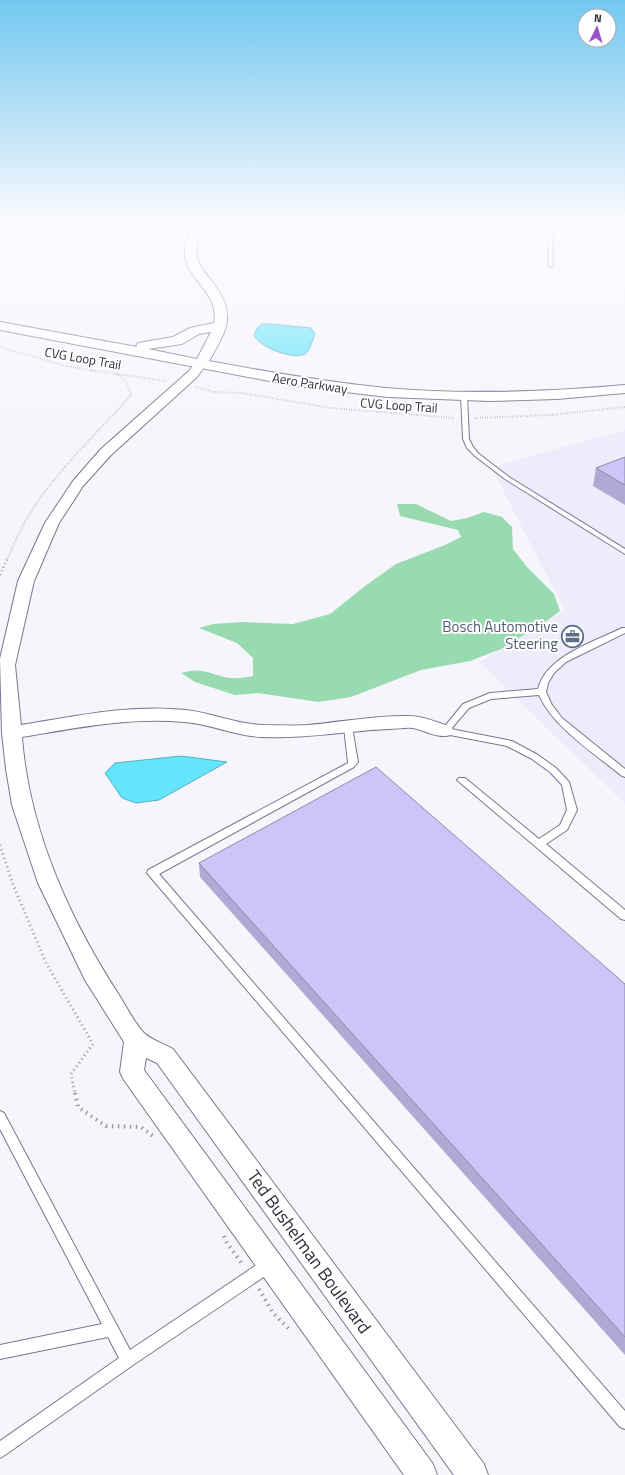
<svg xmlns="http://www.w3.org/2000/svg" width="625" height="1475" viewBox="0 0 625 1475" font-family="'Titillium Web',sans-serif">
<rect width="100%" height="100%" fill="#f7f5fc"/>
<path fill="#f0ebfb" d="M625 430V804L479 662 565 611 491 467Z"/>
<path fill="#98dbb0" d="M397 504H416L451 521 467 518 484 512 502 517 512 527 513 549 527 567 554 594 560 611 544 623 501 649 470 661 421 670 351 697 318 702 258 693 235 695 195 682 181 673C203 666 210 675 231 678 238 679 246 677 253 676V658L237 643 199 628 213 624 243 622 293 624 330 614 365 586 396 564 445 545 461 537 458 530 400 516Z"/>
<path fill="#65e5fb" stroke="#55aec1" d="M262 324H271L311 328 315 334C313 339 310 351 305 354 293 360 259 347 254 335L257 328Z
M181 756 227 762 159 800 136 803 122 798 105 773 115 763Z"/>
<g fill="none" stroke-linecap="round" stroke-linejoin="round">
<defs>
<path id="lane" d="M542 224H546L548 233 552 236 553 266 551 267 549 266 548 237 544 234Z
M464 394 467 396 469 439 473 447 479 454 509 477 625 549V554L505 479 475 456 467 448 463 439 461 396Z
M622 628H625V633L566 662 554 673 548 683 546 692 552 705 562 718 625 769V777L622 776C595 754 553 727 539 695L491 699 469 708 451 729 512 741 538 755 556 768 569 782 577 810 567 830 546 844 625 910V920L621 919 457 780 459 778H465L539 839 560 825 567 810 562 785 550 772 532 759 507 746 445 734 441 731 463 704 490 693 538 689C546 656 594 642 622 628Z
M348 724 352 727 358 762 354 767 159 874 625 1411V1429L620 1427 147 873 148 870 348 763 344 727Z
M0 1111 4 1113 130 1350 264 1260 269 1258 274 1260 276 1265 274 1270 133 1365 5 1455 0 1458V1441L119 1358 108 1337 0 1359V1345L102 1324 0 1129Z"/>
<path id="street" d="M201 360 205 361 207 363 197 377 111 455 83 486 59 523 34 581 15 665 21 725C75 716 130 704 186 710 212 713 236 724 263 725 277 725 293 726 308 725 342 722 376 715 410 716 423 716 439 723 451 727L454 731 451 735C439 739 426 731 413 728 406 727 397 729 389 729 346 731 305 739 262 737 235 736 211 724 184 722 129 717 76 728 22 737 29 829 69 918 119 995 126 1006 135 1024 144 1033 151 1040 165 1044 173 1049L484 1464 488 1475H454L157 1063 146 1058 144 1070 433 1464 437 1475H404L124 1080 120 1072 124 1042 85 980 38 883 12 805 6 769 2 733 0 659 18 581 45 523 73 481 101 449 189 371 197 361Z"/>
<path id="secondary" d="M192 224H204C200 234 195 246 197 257 199 267 207 275 213 283 237 314 227 330 209 361 268 372 326 382 386 388 466 395 546 392 625 385V393L557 399 489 401 387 397 296 386 0 330V322L137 347 136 346 138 343 173 337 190 328 214 323C220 291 186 281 185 254 184 244 189 234 192 224ZM211 332 197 359 148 349 182 344 199 334Z"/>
</defs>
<use href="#lane" stroke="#7d7491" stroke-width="2"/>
<use href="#street" stroke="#7d7491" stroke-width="2"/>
<use href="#secondary" stroke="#7d7491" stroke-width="2"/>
<path stroke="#9c99a2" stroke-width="1.5" stroke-dasharray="0.5 1.5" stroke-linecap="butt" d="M0 347 65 366 97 371"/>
<path stroke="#9c99a2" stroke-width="2" stroke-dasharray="0.5 2" stroke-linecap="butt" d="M90 370 165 381
M196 387 214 392 242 393 331 408 454 418
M475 418 550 415 625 407
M8 558C16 538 26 518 38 501 65 463 100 430 131 395L125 380 116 373"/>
<path stroke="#9c99a2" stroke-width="2.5" stroke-dasharray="1 3" stroke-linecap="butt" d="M0 575 8 557"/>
<path stroke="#9c99a2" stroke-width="3" stroke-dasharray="1 3.5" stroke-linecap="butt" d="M0 845 12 882 46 963 93 1044 71 1074 75 1094"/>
<path stroke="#9c99a2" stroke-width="4" stroke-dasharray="1.5 4.5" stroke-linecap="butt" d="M75 1093 78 1107 106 1126 141 1127 153 1136
M224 1236 227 1243 243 1265
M259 1289 273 1313 290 1330"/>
<use href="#lane" fill="#fff" fill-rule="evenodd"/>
<use href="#street" fill="#fff" fill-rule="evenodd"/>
<use href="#secondary" fill="#fff" fill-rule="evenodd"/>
</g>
<path fill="#afa9d4" d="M625 457V505L593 486 596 468Z
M199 863 625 984V1355L200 877Z"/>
<path fill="#ccc5f7" stroke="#8f8aad" d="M625 457V485L596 468Z
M376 767 625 984V1337L199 863Z"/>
<linearGradient id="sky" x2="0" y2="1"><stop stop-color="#73c8f0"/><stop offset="0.52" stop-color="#fbfafe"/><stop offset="1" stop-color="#fbfafe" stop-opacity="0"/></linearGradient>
<rect width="625" height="431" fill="url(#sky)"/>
<defs>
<symbol id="office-ring" viewBox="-11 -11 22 22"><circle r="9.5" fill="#fff" stroke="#5c6f8a" stroke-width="1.5"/><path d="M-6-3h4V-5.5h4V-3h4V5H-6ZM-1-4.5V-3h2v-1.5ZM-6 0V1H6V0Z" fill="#5c6f8a"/></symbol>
</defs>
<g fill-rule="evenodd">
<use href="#office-ring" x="560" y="624" width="25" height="25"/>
</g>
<g text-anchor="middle" stroke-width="4" stroke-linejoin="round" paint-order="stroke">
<g font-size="13" fill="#312d39" stroke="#fff">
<text transform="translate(83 358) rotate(10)" y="5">CVG Loop Trail</text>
<text transform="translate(310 383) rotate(9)" y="5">Aero Parkway</text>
<text transform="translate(399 405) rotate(4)" y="5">CVG Loop Trail</text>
</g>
<g font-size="15" fill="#4e5e75" stroke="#fff" text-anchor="end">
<text x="558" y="632">Bosch Automotive<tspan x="558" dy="17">Steering</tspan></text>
</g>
<g font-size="18" fill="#312d39" stroke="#fff">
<text transform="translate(309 1252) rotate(54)" y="6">Ted Bushelman Boulevard</text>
</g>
</g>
<g transform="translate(597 28) rotate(5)"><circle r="19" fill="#ffffff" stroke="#adabb0"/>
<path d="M0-3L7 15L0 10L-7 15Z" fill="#9652c6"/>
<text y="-6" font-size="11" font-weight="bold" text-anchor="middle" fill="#312d39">N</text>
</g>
</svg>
